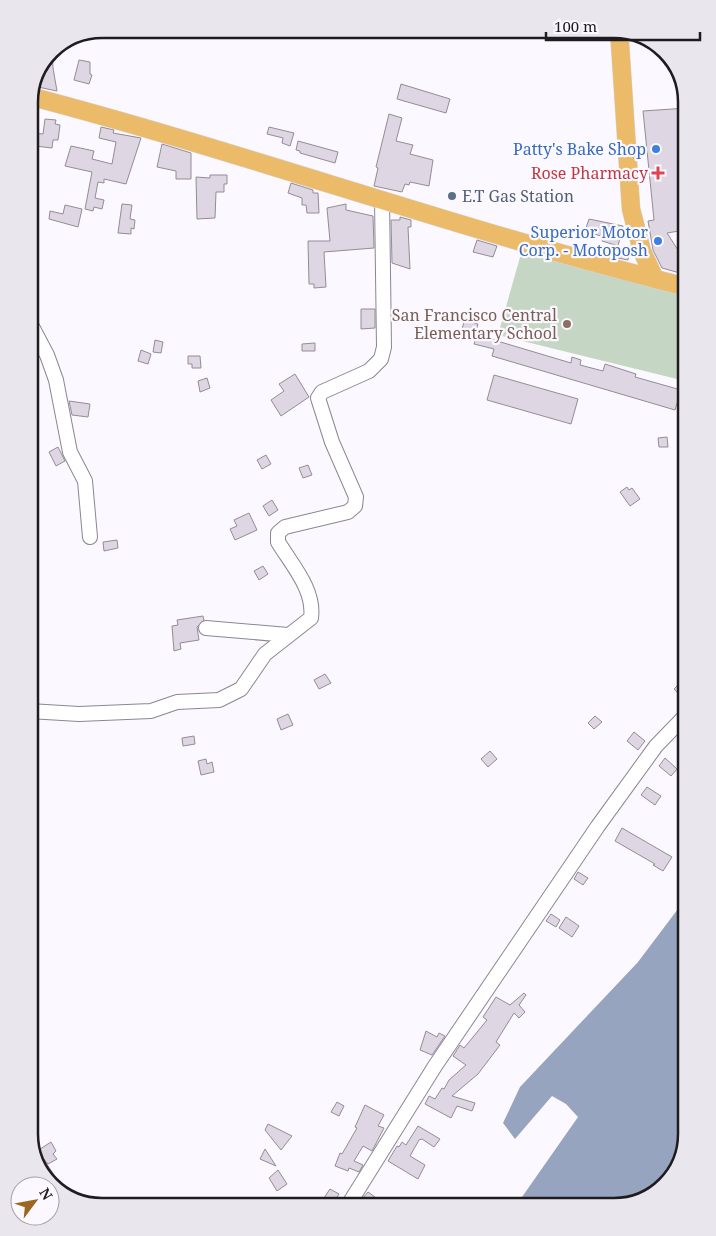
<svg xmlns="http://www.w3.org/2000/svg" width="716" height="1236" viewBox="0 0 716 1236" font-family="'Noto Serif',serif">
<rect width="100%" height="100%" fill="#fcf8ff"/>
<path fill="#c5d7c4" d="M522 250 687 295V344L677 379 498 335Z"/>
<path fill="#96a4bf" d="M687 897V1135L675 1175 646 1200 614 1207H515L578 1117 566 1104 552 1096 515 1139 503 1123 520 1087 638 962Z"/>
<path fill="#ded7e3" stroke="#938c97" d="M52 49 53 68 57 91 38 87 37 80Z
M79 60 90 62V74L92 75 89 84 74 80Z
M401 84 450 99 446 113 397 99Z
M687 108V208H682L683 220H678L679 231 667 233 687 264V275L662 268 653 250 648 221 654 220 643 111Z
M389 114 402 118 396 141 413 145 410 154 433 160 429 186 410 182 409 185 405 184 402 192 374 186 378 168 376 167Z
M45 119 56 120 55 124 60 125 58 140H53L52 148 35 146 29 133 43 134Z
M101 127 114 130 113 133 141 138 126 184 104 179V183L98 182 95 198 104 200 102 209 94 207 93 211 85 209 92 172 65 166 71 146 94 151 92 159 112 164 116 142 99 138Z
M269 127 294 133 290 146 282 143 283 138 267 134Z
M298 141 338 152 335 163 300 153V151L296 150Z
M162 144 191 153V179H176V171L157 167Z
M210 175H227V184H224V192H216L215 218 197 219 196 177 210 178Z
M291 183 313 190V193H318L319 213H307L306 205H302V198L288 193Z
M122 204 132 205 130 219 135 220 134 229 131 228V234L118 233Z
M346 204V210L373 216 374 248 324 252 326 287 314 288V284H309L308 241H330L327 208Z
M65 205 82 209 78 227 49 219 50 211 63 214Z
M400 217 411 220V227H408L410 269 392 263 391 220H400Z
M589 219 623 226 618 246 602 241 604 237 585 231Z
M477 240 497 246 493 257 473 252Z
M620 247 630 249 628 260 618 258Z
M361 309H375V328L361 329Z
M467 311 476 313 474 323 478 324 474 337 461 333Z
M477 335 571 363 572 357 581 360 580 365 603 371 605 364 636 374 635 377 681 390 675 410 492 356 494 349 474 344Z
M155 340 163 342 161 353 153 352Z
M315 343V351H302V344Z
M141 350 151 354 148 364 138 361Z
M188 356H200L201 368H192V364H188Z
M295 374 309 397 281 416 271 400 284 391 279 384Z
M494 375 578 399 571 424 487 400Z
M207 378 210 388 200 392 198 381Z
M69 401 90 404 88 417 72 415Z
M667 437 668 447H659L658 438Z
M58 447 65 461 56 466 49 452Z
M266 455 271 464 262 469 257 460Z
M308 465 312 475 303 478 299 468Z
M627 487 629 490 632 488 640 499 630 506 620 492Z
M272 500 278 510 269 516 263 506Z
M249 513 257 530 235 540 230 529 237 526 234 520Z
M117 540 118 548 104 551 103 542Z
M263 566 268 574 259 580 254 571Z
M203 616 204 620 197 627 199 640 180 643 181 649 174 651 172 626 178 625 177 620Z
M325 674 331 683 319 689 314 680Z
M687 676V703L674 689Z
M288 714 293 725 281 730 277 719Z
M595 716 602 722 594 729 588 723Z
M634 732 645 741 638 750 627 741Z
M194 736 195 744 183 746 182 738Z
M490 751 497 759 488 767 481 759Z
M665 758 677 769 671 776 659 766Z
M206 759 207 764 212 762 214 772 201 775 198 761Z
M647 787 661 796 655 805 641 795Z
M622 828 672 857 663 871 653 865 655 864 615 841Z
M578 872 588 878 583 885 574 879Z
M551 914 560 920 556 927 546 921Z
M566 917 579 926 572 937 559 928Z
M524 993 526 995 519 1005 525 1012 519 1018 514 1013 496 1042 500 1045 478 1074 452 1096 475 1103 472 1111 457 1106 451 1118 425 1104 429 1096 435 1099 442 1088 444 1089 449 1080 466 1065 453 1056 460 1045 464 1048 487 1020 483 1017 496 997 510 1005Z
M426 1031 437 1037 439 1033 445 1036 432 1055 420 1050Z
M337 1102 344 1106 339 1116 331 1112Z
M365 1105 384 1115 378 1126 384 1128 372 1151 363 1146 354 1161 363 1165 359 1172 349 1168 348 1171 335 1166 340 1153 342 1154 357 1128 355 1127Z
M268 1124 292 1136 281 1150 265 1130Z
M418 1126 440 1139 434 1147 422 1139 419 1140 410 1156 425 1165 418 1179 388 1161 397 1146 399 1147 402 1142 406 1145Z
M51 1142 56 1151 53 1154 57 1159 48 1164 37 1151Z
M265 1149 276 1166 260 1159Z
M278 1170 287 1184 277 1191 269 1178Z
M330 1189 339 1194 332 1206 318 1207Z
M368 1192 375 1197 369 1205 362 1199Z"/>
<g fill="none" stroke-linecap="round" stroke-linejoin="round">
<defs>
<path id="minor" d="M29 321 47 355 56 380 70 452 85 481 90 537
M206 628 288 635
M29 711 79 714 151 711 177 702 219 700 241 689 265 654 311 618C315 590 292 565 278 542V533L285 527 348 512 355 506 356 497 332 442 318 398 322 392 369 371 381 359 384 347 382 199
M35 1160 49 1181
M347 1207 435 1066 598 826 656 746 687 714"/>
<path id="major" d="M619 29 631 209 642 251 655 279
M29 96C250 154 465 232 687 287"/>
</defs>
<use href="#minor" stroke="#8c8691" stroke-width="16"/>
<use href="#major" stroke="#d6d6d7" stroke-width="19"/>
<use href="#minor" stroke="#fff" stroke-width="14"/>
<use href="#major" stroke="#ebbb69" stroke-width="18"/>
</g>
<g fill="#3f7fe0" stroke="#fcf8ff" stroke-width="2">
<circle cx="656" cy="149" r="5"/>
<circle cx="658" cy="241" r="5"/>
</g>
<path fill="#e0444e" stroke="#fcf8ff" stroke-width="2" d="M655.5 165.5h5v5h5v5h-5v5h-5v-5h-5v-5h5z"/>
<circle fill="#5c6f8a" stroke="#fcf8ff" stroke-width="2" cx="452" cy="196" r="5"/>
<circle fill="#8d6e63" stroke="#fcf8ff" stroke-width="2" cx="567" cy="324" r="5"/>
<g text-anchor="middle" stroke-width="4.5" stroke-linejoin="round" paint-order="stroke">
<g font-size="16" fill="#366cbe" stroke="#fcf8ff" text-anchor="end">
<text x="646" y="155">Patty's Bake Shop</text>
<text x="648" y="238">Superior Motor<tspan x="648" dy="18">Corp. - Motoposh</tspan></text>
</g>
<g font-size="16" fill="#be3a42" stroke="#fcf8ff" text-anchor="end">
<text x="648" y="179">Rose Pharmacy</text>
</g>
<g font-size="16" fill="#4e5e75" stroke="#fcf8ff" text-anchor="start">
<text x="462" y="202">E.T Gas Station</text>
</g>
<g font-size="16" fill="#785e54" stroke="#fcf8ff" text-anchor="end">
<text x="557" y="321">San Francisco Central<tspan x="557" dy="18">Elementary School</tspan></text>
</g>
</g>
<path d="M0 0H716V1236H0ZM102 38H614A64 64 0 0 1 678 102V1134A64 64 0 0 1 614 1198H102A64 64 0 0 1 38 1134V102A64 64 0 0 1 102 38Z" fill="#eae6ed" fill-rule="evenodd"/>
<path fill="none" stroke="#1e1c20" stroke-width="2.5" d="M102 38H614A64 64 0 0 1 678 102V1134A64 64 0 0 1 614 1198H102A64 64 0 0 1 38 1134V102A64 64 0 0 1 102 38Z"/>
<g transform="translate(35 1201) rotate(58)"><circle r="24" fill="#fcf8ff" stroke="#a3a0a6"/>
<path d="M0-4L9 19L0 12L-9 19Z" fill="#9b661d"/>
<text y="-8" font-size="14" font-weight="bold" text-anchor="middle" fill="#1e1c20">N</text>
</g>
<path d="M546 32v8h154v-8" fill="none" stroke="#1e1c20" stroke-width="2.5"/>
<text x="554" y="32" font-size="15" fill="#1e1c20" stroke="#fcf8ff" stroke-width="4" paint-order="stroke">100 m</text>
</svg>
